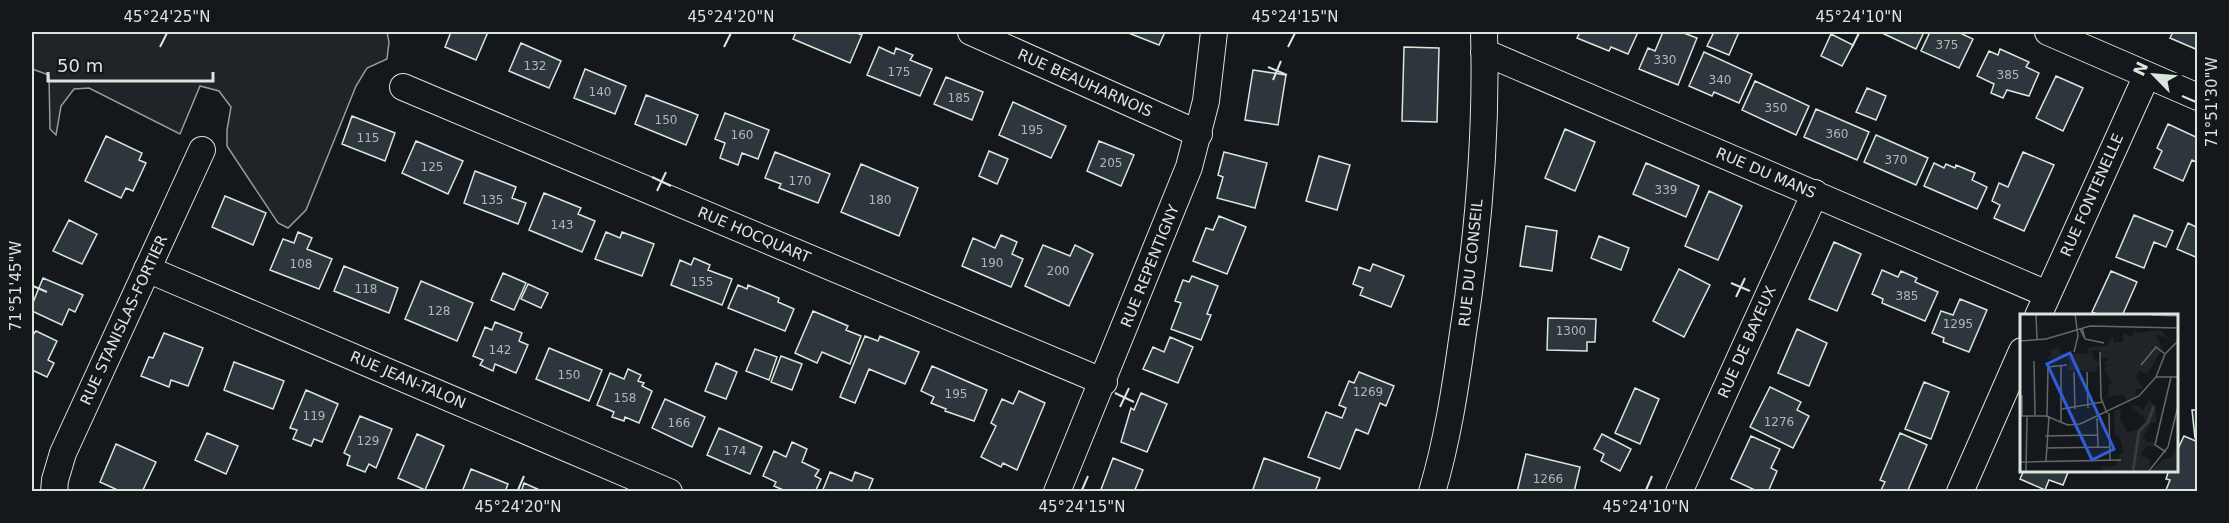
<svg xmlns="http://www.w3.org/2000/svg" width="2229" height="523" viewBox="0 0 2229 523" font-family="'DejaVu Sans',sans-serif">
<rect width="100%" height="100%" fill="#14181c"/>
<path fill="#202428" stroke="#939e99" stroke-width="1.5" d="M32 32H387L389 42 387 59 367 68 356 86 306 210 288 228 278 223 227 146V130L231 107 219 91 200 86 180 134 89 88 74 89 61 106 56 135 50 129 49 75 32 69Z"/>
<path fill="#2c363c" stroke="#d8e6dc" stroke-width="1.5" d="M451 32H488L476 60 445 47Z
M796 32H854L862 35 850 63 793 39Z
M1126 32H1165L1159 45Z
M1580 32H1638L1628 54 1611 47 1609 51 1577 38Z
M1663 32H1681L1697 38 1678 85 1639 69 1648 48 1655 51Z
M1714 32H1739L1729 55 1707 46Z
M1880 32H1924L1916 49Z
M1930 32H1958L1973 39 1959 68 1921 51Z
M2173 32H2198V50L2170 38Z
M1831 34 1853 45 1842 66 1821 56Z
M521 43 561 61 549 88 509 71Z
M879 47 894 54 896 48 913 55 910 60 932 69 920 96 867 75Z
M1404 47 1439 48 1437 122 1402 121Z
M2000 49 2029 62 2026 67 2039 73 2029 96 2007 90 2003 98 1991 93 1994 84 1977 76 1989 51 1998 55Z
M1704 52 1752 74 1739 103 1714 92 1712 96 1689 86Z
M585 69 626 86 615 114 574 98Z
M1253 70 1286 75 1278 125 1245 120Z
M2056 76 2083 88 2063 131 2036 118Z
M946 77 983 92 972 120 934 104Z
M1755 81 1809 106 1796 135 1742 110Z
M1867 88 1886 96 1876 120 1856 112Z
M646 95 698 115 686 145 635 124Z
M1013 102 1066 126 1051 158 999 135Z
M1816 109 1869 132 1857 160 1804 137Z
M725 113 769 130 758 159 742 153 738 165 720 158 725 143 715 139Z
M352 116 395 133 385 161 342 144Z
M2168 124 2198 138V163L2192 160 2183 181 2154 168 2162 151 2157 148Z
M1565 129 1595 142 1575 191 1545 178Z
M1876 135 1928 158 1916 185 1864 162Z
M106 136 142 153 139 160 146 163 133 191 126 188 121 198 85 181Z
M416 141 463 161 448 194 402 173Z
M1099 141 1134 155 1121 186 1087 171Z
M989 151 1008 159 997 184 979 176Z
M775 152 830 174 818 203 779 188 781 184 765 178Z
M1224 152 1267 163 1255 208 1217 198 1223 177 1218 175Z
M2023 152 2054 165 2024 231 1994 218 2000 205 1992 201 1999 183 2008 187Z
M1319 156 1350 165 1337 210 1306 201Z
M1646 163 1699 186 1686 217 1633 194Z
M1934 163 1944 168 1946 164 1955 168 1956 165 1975 173 1972 180 1987 187 1977 209 1924 186Z
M861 164 918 188 899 236 841 212Z
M475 171 516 187 512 198 526 203 518 224 464 203Z
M1709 191 1742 206 1718 260 1685 246Z
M544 193 581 208 578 214 595 221 582 252 529 230Z
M225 196 266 213 253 245 212 227Z
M2134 215 2173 231 2166 247 2154 242 2144 268 2116 257Z
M1219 216 1246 227 1227 274 1193 261 1206 228 1213 230Z
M69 220 97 234 82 264 53 251Z
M2188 223 2198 228V258L2177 249Z
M1526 226 1557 231 1552 271 1520 266Z
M298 232 312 238 307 249 332 259 319 289 270 270 283 239 294 243Z
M606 232 620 238 622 232 654 244 642 276 595 259Z
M1001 235 1017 242 1012 254 1023 259 1011 287 962 266 973 238 995 248Z
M1599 236 1629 248 1621 270 1591 258Z
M1834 242 1861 254 1837 311 1809 299Z
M1043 245 1070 256 1075 245 1093 254 1069 306 1025 286Z
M694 258 710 265 708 270 732 279 722 305 671 285 680 260 691 265Z
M1373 264 1404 276 1391 307 1360 295 1363 288 1353 284 1359 267 1370 271Z
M344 266 398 288 389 313 334 291Z
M1679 269 1710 285 1684 337 1653 321Z
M1882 270 1898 277 1901 271 1917 278 1915 282 1938 292 1925 321 1882 303 1883 299 1872 294Z
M2111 271 2137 282 2122 316H2102L2092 312Z
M503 273 526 283 514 310 491 300Z
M1192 276 1218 286 1207 314 1211 315 1201 340 1171 329 1181 303 1175 301 1183 280 1189 282Z
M43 278 83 295 75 312 69 309 62 325 32 311V305Z
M421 281 473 303 457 341 405 319Z
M528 284 548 293 541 308 521 299Z
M738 285 747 289 748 285 779 298 778 302 794 309 785 331 728 308Z
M1960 299 1987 310 1969 352 1943 342 1944 338 1932 333 1941 311 1953 315Z
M813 311 848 326 846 330 861 336 850 364 822 352 817 363 795 353Z
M1548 318 1596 319 1595 342H1587V351L1547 350Z
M495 322 522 333 519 341 528 345 516 373 495 364 493 371 480 365 483 360 473 356 485 327 492 330Z
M1797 329 1827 343 1809 386 1778 373Z
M36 331 57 341 48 360 54 363 47 377 32 370V336Z
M164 333 203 348 188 386 171 380 169 387 141 376 149 357 153 358Z
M865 336 878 341 880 336 919 352 905 384 869 369 855 403 840 397Z
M1170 337 1193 347 1178 383 1143 369 1153 347 1164 352Z
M549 348 602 370 589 401 536 379Z
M755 349 777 357 769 380 746 371Z
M781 356 802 364 792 390 771 382Z
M234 362 284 381 273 409 224 390Z
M716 363 737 372 726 399 705 391Z
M932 366 987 390 974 421 945 411 946 409 931 403 934 397 921 391Z
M628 369 641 375 638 381 644 383 642 386 652 391 639 423 625 417 624 421 612 417 614 412 597 405 610 373 624 379Z
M1359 372 1394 386 1386 406 1380 403 1368 434 1356 429 1340 469 1308 457 1326 412 1342 418 1346 408 1339 405 1349 381 1354 383Z
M1924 382 1949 392 1931 439 1905 429Z
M1770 387 1801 402 1797 410 1809 416 1793 448 1750 427Z
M1635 388 1659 399 1640 444 1615 433Z
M306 390 338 404 322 442 314 439 311 446 293 439 297 430 290 428Z
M1019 391 1045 403 1017 470 1003 463 1001 467 981 457 996 426 991 423 1002 399 1013 404Z
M1141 393 1167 404 1147 452 1121 442 1131 408 1134 410Z
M665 399 705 417 692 447 652 428Z
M2192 410H2198V438H2195Z
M360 416 392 429 376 468 369 464 365 472 347 465 350 456 344 453Z
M719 428 762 447 750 474 707 455Z
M207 433 238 446 226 474 195 460Z
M1900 433 1927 445 1908 490 1886 492 1881 490 1885 482 1880 480Z
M417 434 444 446 425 490 398 478Z
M1602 434 1631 449 1620 471 1601 461 1604 454 1594 449Z
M1751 436 1780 449 1771 468 1777 471 1768 492H1759L1731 479Z
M2184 436 2198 442V489L2196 492H2170L2166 490 2170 480 2166 479 2169 470H2176V453Z
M792 442 807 449 802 462 819 470 815 476 821 479 815 492H788L774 486 776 482 763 476 774 451 786 457Z
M116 444 156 462 142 492H122L100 482Z
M1526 454 1580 467 1574 492H1517Z
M1113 458 1143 470 1134 492H1100Z
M1264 458 1320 478 1315 492H1252Z
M471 469 508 484 505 492H462Z
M2024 470H2069L2063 485 2049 480 2045 490 2020 479Z
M830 472 852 481 855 472 873 479 869 489 875 492H822Z
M524 483 544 492H521Z"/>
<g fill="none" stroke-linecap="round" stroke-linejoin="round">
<defs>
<path id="minor" d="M971 32 1199 134
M2048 32 2198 97
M1484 52 2047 294
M403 87 1104 382
M147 269 669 492
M2038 316 2147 75
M54 492 55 480 63 453 202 150
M1057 492 1189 167 1206 101 1214 32
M1432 492C1447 442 1455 390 1462 340 1478 238 1487 134 1484 32
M1679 492 1815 193
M1960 492 2022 351"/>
</defs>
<use href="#minor" stroke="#d8e6dc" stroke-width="28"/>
<use href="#minor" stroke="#14181c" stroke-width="26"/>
</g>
<path fill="none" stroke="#d8e6dc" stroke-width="2" d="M160 47 167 33M724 47 731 33M1288 47 1295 33M1852 47 1859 33M1268 67 1287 75M1273 80 1281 61M2182 96 2196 102M652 177 671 186M657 191 666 172M1731 283 1750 291M33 286 47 292M1736 297 1745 278M1115 393 1134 402M1120 407 1129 388M518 490 524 476M1082 490 1088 476M1646 490 1652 476"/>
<g text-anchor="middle" stroke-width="4.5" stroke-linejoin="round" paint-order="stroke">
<g font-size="12" fill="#adbab4">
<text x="1947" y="49">375</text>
<text x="1665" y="64">330</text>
<text x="535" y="70">132</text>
<text x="899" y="76">175</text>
<text x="2008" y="79">385</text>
<text x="1720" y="84">340</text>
<text x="600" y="96">140</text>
<text x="959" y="102">185</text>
<text x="1776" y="112">350</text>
<text x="666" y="124">150</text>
<text x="1032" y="134">195</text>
<text x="1837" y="138">360</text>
<text x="742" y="139">160</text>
<text x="368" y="142">115</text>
<text x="1896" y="164">370</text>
<text x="1111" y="167">205</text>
<text x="432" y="171">125</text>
<text x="800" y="185">170</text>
<text x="1666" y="194">339</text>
<text x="492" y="204">135</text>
<text x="880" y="204">180</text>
<text x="562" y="229">143</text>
<text x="992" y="267">190</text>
<text x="301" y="268">108</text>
<text x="1058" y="275">200</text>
<text x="702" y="286">155</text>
<text x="366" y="293">118</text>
<text x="1907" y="300">385</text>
<text x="439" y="315">128</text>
<text x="1958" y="328">1295</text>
<text x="1571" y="335">1300</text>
<text x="500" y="354">142</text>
<text x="569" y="379">150</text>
<text x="1368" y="396">1269</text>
<text x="956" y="398">195</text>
<text x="625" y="402">158</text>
<text x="314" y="420">119</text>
<text x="1779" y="426">1276</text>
<text x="679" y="427">166</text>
<text x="368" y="445">129</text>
<text x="735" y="455">174</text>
<text x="1548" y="483">1266</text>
</g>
<g font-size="15" fill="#d8e6dc" stroke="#14181c">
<text transform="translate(1085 83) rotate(24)" y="5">RUE BEAUHARNOIS</text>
<text transform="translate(1766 173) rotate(23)" y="5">RUE DU MANS</text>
<text transform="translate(2092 195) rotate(-66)" y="5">RUE FONTENELLE</text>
<text transform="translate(754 235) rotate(23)" y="5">RUE HOCQUART</text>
<text transform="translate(1471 263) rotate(-84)" y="5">RUE DU CONSEIL</text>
<text transform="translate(1150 266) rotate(-68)" y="5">RUE REPENTIGNY</text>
<text transform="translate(124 320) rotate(-65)" y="5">RUE STANISLAS-FORTIER</text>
<text transform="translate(1747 342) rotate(-66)" y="5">RUE DE BAYEUX</text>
<text transform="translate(408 380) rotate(23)" y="5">RUE JEAN-TALON</text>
</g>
</g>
<g transform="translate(2020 314)">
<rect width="158" height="158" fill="#14181c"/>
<path d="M114 15 116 19 140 16 150 26 135 20 144 38 136 31 141 37 127 61 120 56 116 63 123 74 116 75V82L107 87 103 80 83 84 89 81 88 71 92 69 84 56 87 51 83 50 90 44H82L79 37 72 36 74 47 80 48 75 58 46 56 50 51 47 41 28 46 32 38 25 37 39 34 40 39 48 40 69 39 68 33 86 32 93 21 94 28H103V19L112 23ZM130 86 135 93 136 108 131 109 123 123 127 128 135 127 133 133 127 132 120 140 130 146 129 156 81 157V153L96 152 100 140 104 138 99 122H95L94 97 101 95 100 106 108 118 120 115 126 109 124 104 111 92 117 91 123 96ZM157 131V157H131L144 145 153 142Z" fill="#202428"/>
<path fill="none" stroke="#363b3e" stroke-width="3" d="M113 157 119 117 128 108 134 92"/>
<path fill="none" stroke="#626a69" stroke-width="1.5" d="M16 0 17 25M132 1 158 2M60 15 65 25 62 14M65 25 84 29M0 27 26 25 70 12 158 14M54 38 58 22 55 0M80 38 81 84 87 99M14 47 15 101M41 51V108M121 51 136 33 145 40M54 58 55 95M67 58 68 94M136 63 145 40 158 27M2 81V102M42 95 82 88M89 99 90 146M0 102H26L48 111 60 110 119 82 136 63H158M27 102 28 53 47 51M77 104 78 133M25 122 78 121M26 134 89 133M146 138 135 131 151 63M26 147 29 102M0 148 101 146M6 157 7 102M129 157 148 133 158 92"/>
<path fill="#305dd8" fill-opacity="0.15" stroke="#305dd8" stroke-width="3" d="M50 39 94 135 72 146 27 50Z"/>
<rect width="158" height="158" fill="none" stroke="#d8e6dc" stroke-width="3"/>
</g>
<rect width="2229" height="523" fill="none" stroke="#14181c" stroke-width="66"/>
<g transform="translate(2154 75) rotate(295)" stroke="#14181c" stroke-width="4.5" paint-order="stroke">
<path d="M0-4.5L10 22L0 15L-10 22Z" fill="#d8e6dc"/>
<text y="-9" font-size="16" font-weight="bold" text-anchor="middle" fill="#d8e6dc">N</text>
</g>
<path d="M48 72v9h165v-9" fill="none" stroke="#d8e6dc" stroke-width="3"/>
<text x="57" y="72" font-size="18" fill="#d8e6dc" stroke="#14181c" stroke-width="4.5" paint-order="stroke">50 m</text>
<rect x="33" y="33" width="2163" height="457" fill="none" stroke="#d8e6dc" stroke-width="2"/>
<g font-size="15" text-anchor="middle" fill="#d8e6dc">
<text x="167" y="22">45°24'25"N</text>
<text x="731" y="22">45°24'20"N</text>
<text x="1295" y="22">45°24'15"N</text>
<text x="1859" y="22">45°24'10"N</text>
<text transform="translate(2212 102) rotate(-90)" y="5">71°51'30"W</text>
<text transform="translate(16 286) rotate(-90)" y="5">71°51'45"W</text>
<text x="518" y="512">45°24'20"N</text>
<text x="1082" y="512">45°24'15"N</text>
<text x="1646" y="512">45°24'10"N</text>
</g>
</svg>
